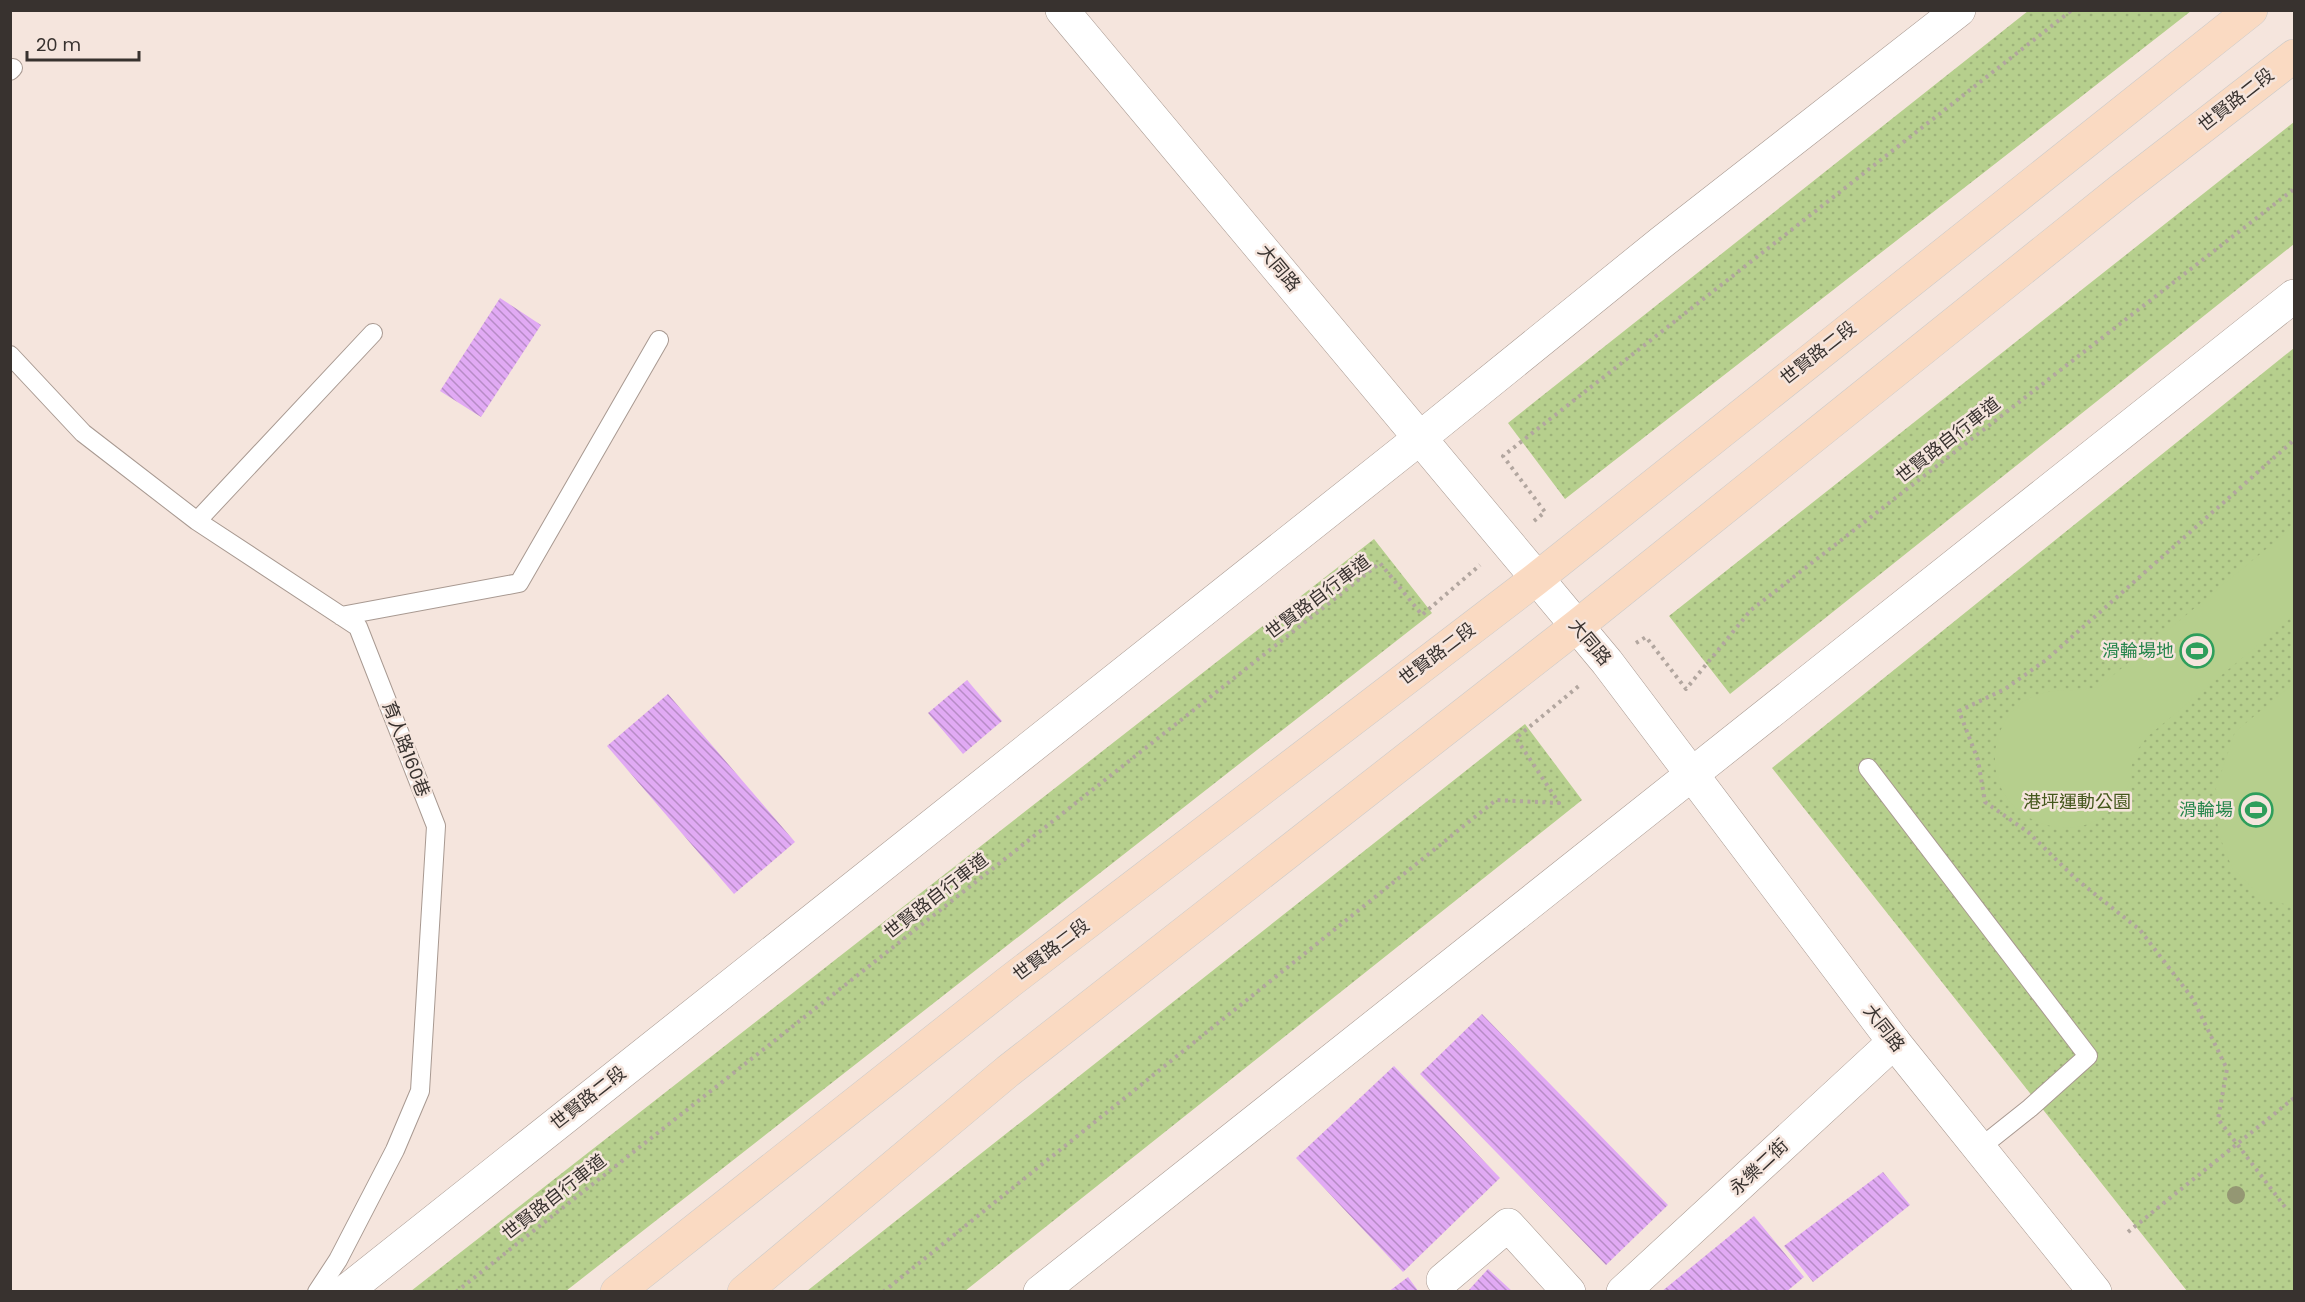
<svg xmlns="http://www.w3.org/2000/svg" width="2305" height="1302" viewBox="0 0 2305 1302" font-family="Poppins,'Noto Sans TC',sans-serif">
<defs>
<pattern id="grass-dots" width="8" height="8" patternUnits="userSpaceOnUse" patternTransform="scale(1.5)"><rect width="8" height="8" fill="#b6cf8d"/><path d="M2 2h.1M6 6h.1" fill="none" stroke="#9db27a" stroke-width="1.8" stroke-linecap="round"/></pattern>
<pattern id="building-back-hatch" width="6" height="6" patternUnits="userSpaceOnUse" patternTransform="scale(1.5)"><rect width="6" height="6" fill="#e1aaf4"/><path d="M-1 5l2 2M0 0l6 6M5-1l2 2" fill="none" stroke="#b78bc6"/></pattern>
</defs>
<rect width="100%" height="100%" fill="#f5e5dd"/>
<path fill="url(#grass-dots)" d="M2028 11H2191L1565 499 1508 423Z
M2294 122V244L1730 694 1669 616Z
M2294 348V1291H2187L1772 768Z
M1374 539 1432 613 566 1291H411Z
M1525 724 1582 800 965 1291H807Z"/>
<path fill="#b6cf8d" d="M2294 526V615L2147 737C2143 743 2137 749 2134 756 2131 763 2132 771 2131 778 2127 793 2116 806 2105 815 2074 839 2025 827 2005 795 1986 766 1995 720 2024 701 2048 686 2073 693 2099 687Z
M2294 683V906L2265 900 2232 868 2218 832 2216 788 2235 732Z"/>
<path fill="url(#building-back-hatch)" d="M500 298 541 325 481 417 440 391Z
M967 680 1002 721 963 754 928 713Z
M668 694 795 842 734 894 607 746Z
M1482 1014 1668 1205 1606 1265 1420 1074Z
M1394 1066 1500 1178 1403 1272 1296 1158Z
M1883 1172 1910 1205 1813 1282 1784 1246Z
M1754 1216 1804 1277 1786 1292H1661Z
M1488 1269 1513 1292H1467Z
M1408 1277 1419 1292H1388Z"/>
<g fill="none" stroke-linecap="round" stroke-linejoin="round">
<defs>
<path id="lane" d="M10 71 13 68
M10 355 83 433 197 521 358 627 436 826 420 1091 395 1150 338 1260 317 1292
M197 521 373 333
M341 616 519 583 659 340
M1868 768 2088 1056 2030 1108 1981 1147"/>
<path id="street" d="M1443 1280 1508 1225 1569 1292
M345 1292 1420 438 1662 242 1959 10
M1040 1292 2294 296
M1623 1292 1894 1042"/>
<path id="secondary" d="M1062 10 1607 662 1894 1042 2095 1292"/>
<path id="primary" d="M617 1292 1009 982 1536 579 2251 10
M744 1292 1008 1071 1577 626 2122 189 2294 56"/>
</defs>
<use href="#lane" stroke="#a89991" stroke-width="20"/>
<use href="#street" stroke="#a89991" stroke-width="34"/>
<use href="#secondary" stroke="#a89991" stroke-width="34"/>
<use href="#primary" stroke="#cbcac9" stroke-width="34"/>
<path stroke="#b2a69f" stroke-width="4" stroke-dasharray="3 4.5" stroke-linecap="butt" d="M1534 521 1545 512 1503 456 2072 10
M1636 643 1646 637 1686 689 1751 610 2294 189
M2285 1207 2218 1119 2227 1069 2193 999 2140 930 2076 879 2028 832 1985 802 1978 760 1959 711 2005 689 2046 660 2294 440
M2128 1232 2294 1098
M456 1292 1380 563 1422 615 1480 565
M883 1292 1496 800 1559 803 1516 738 1580 685"/>
<use href="#lane" stroke="#fff" stroke-width="18"/>
<use href="#street" stroke="#fff" stroke-width="33"/>
<use href="#secondary" stroke="#fff" stroke-width="33"/>
<use href="#primary" stroke="#fadac2" stroke-width="33"/>
</g>
<circle fill="#949773" cx="2236" cy="1195" r="9"/>
<defs>
<symbol id="stadium-ring" viewBox="-11 -11 22 22"><circle r="9.5" fill="#f5e5dd" stroke="#2e9e5b" stroke-width="1.5"/><path d="M0-5a6.5 5 0 1 0 0 10a6.5 5 0 1 0 0-10ZM-3.5-1.8h7v3.6h-7Z" fill="#2e9e5b"/></symbol>
</defs>
<g fill-rule="evenodd">
<use href="#stadium-ring" x="2178" y="632" width="38" height="38"/>
<use href="#stadium-ring" x="2237" y="791" width="38" height="38"/>
</g>
<g text-anchor="middle" stroke-width="5" stroke-linejoin="round" paint-order="stroke">
<g font-size="18" fill="#38322f" stroke="#f5e5dd">
<text transform="translate(2236 100) rotate(-38)" y="6">世賢路二段</text>
<text transform="translate(1279 268) rotate(50)" y="6">大同路</text>
<text transform="translate(1818 353) rotate(-38)" y="6">世賢路二段</text>
<text transform="translate(1948 440) rotate(-38)" y="6">世賢路自行車道</text>
<text transform="translate(1318 597) rotate(-37)" y="6">世賢路自行車道</text>
<text transform="translate(1590 642) rotate(50)" y="6">大同路</text>
<text transform="translate(1437 654) rotate(-37)" y="6">世賢路二段</text>
<text transform="translate(406 749) rotate(69)" y="6">育人路160巷</text>
<text transform="translate(936 896) rotate(-38)" y="6">世賢路自行車道</text>
<text transform="translate(1051 950) rotate(-37)" y="6">世賢路二段</text>
<text transform="translate(1884 1028) rotate(52)" y="6">大同路</text>
<text transform="translate(588 1098) rotate(-38)" y="6">世賢路二段</text>
<text transform="translate(1759 1167) rotate(-43)" y="6">永樂二街</text>
<text transform="translate(554 1197) rotate(-38)" y="6">世賢路自行車道</text>
</g>
<g font-size="18" fill="#27864d" stroke="#f5e5dd" text-anchor="end">
<text x="2174" y="657">滑輪場地</text>
<text x="2233" y="816">滑輪場</text>
</g>
<g font-size="18" fill="#44571c" stroke="#f5e5dd">
<text x="2077" y="808">港坪運動公園</text>
</g>
</g>
<rect width="2305" height="1302" fill="none" stroke="#38322f" stroke-width="24"/>
<path d="M27 51v9h112v-9" fill="none" stroke="#38322f" stroke-width="3"/>
<text x="36" y="51" font-size="18" fill="#38322f" stroke="#f5e5dd" stroke-width="4.5" paint-order="stroke">20 m</text>
</svg>
